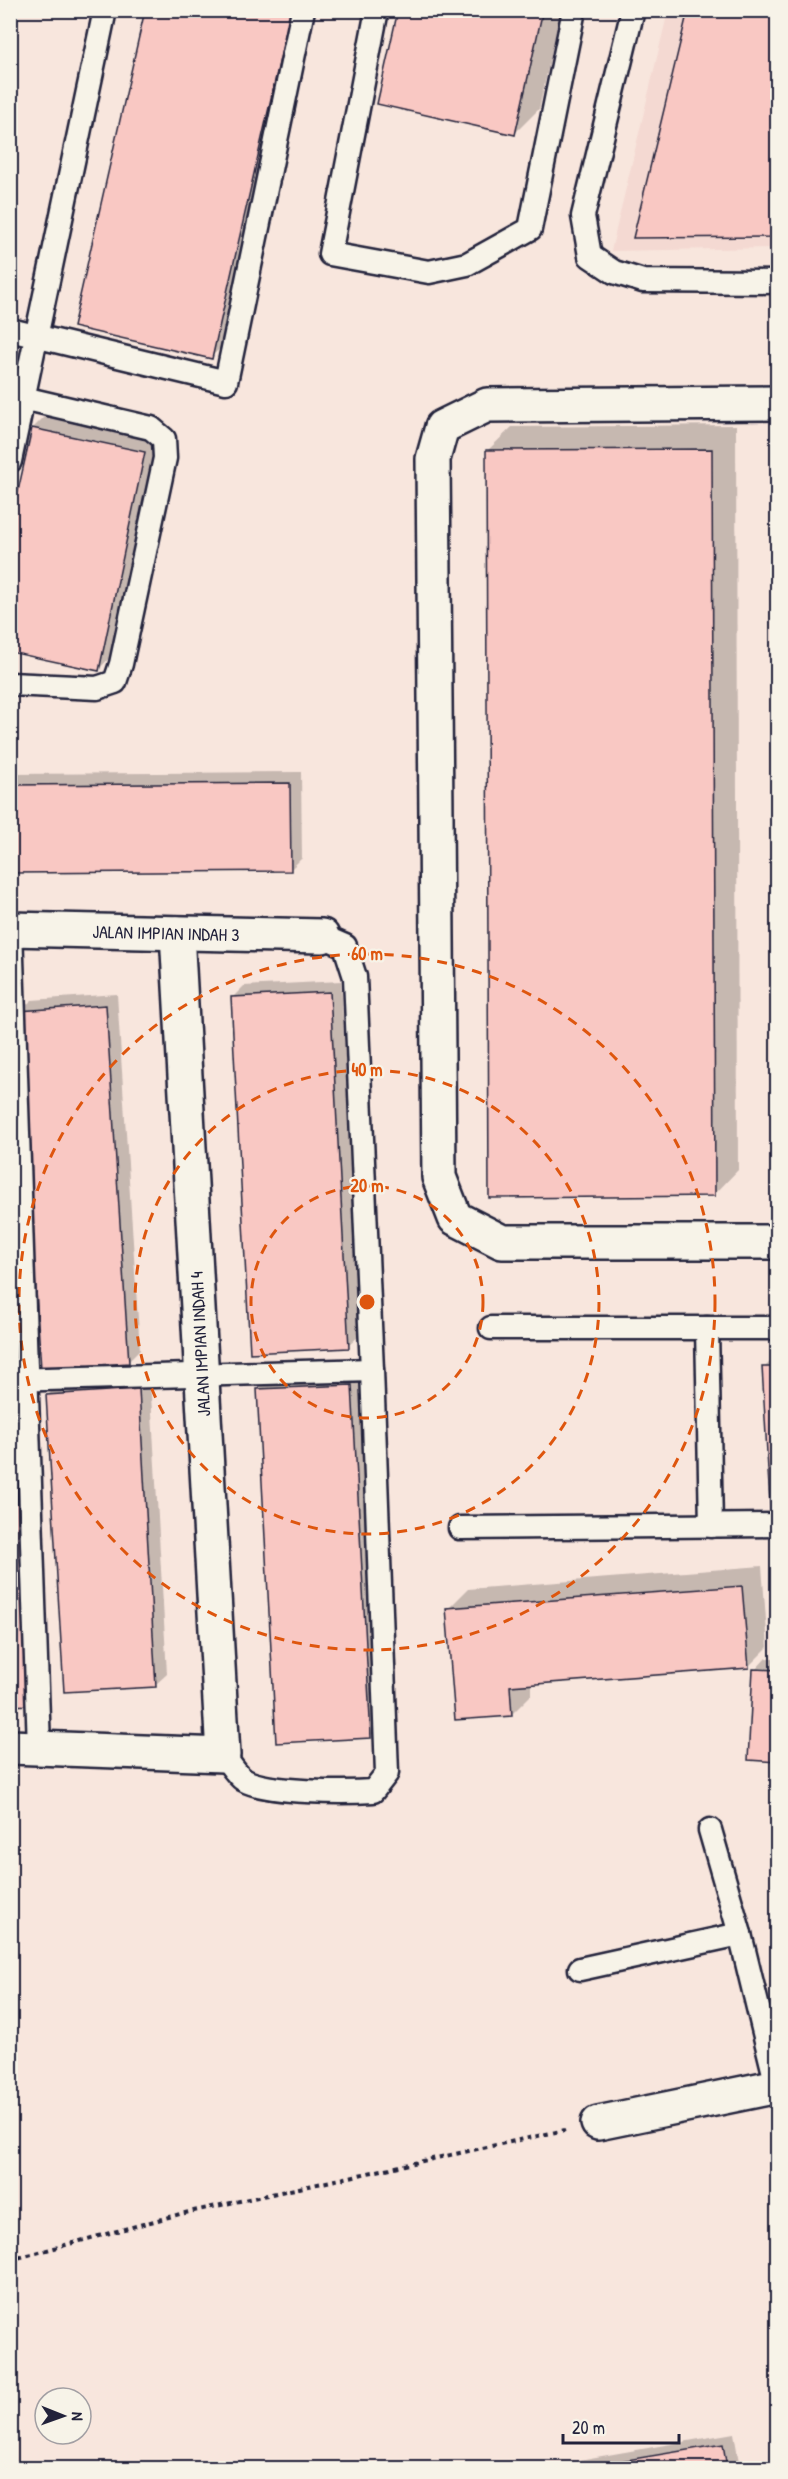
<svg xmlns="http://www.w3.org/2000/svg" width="788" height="2479" font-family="'Patrick Hand',sans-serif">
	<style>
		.built { fill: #f4d9d2 }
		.shadow { fill: #0003 }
		.building { fill: #f9c8c3; stroke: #22223b; stroke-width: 1.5 }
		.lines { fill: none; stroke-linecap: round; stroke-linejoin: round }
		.service-casing { stroke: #22223b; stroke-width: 27 }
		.minor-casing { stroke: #22223b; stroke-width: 38 }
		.path { stroke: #22223b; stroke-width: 4; stroke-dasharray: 4.5 4.5; stroke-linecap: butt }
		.service { stroke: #f7f3e8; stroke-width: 22 }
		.minor { stroke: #f7f3e8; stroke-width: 33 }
		.ring { fill: none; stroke: #de560e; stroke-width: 3; stroke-dasharray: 10 8 }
		.labels { text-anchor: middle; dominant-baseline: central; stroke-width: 4.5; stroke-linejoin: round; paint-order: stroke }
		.street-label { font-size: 18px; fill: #22223b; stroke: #f7f3e8 }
		.centre { fill: #de560e; stroke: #f7f3e8; stroke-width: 3 }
		.ring-label { font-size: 18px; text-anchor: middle; font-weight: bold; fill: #de560e; stroke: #f7f3e8; stroke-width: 4.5; stroke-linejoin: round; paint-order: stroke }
	</style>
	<rect width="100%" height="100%" fill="#f8e6dd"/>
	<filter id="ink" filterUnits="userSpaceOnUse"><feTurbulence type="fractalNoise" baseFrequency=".0167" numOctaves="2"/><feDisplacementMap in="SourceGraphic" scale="12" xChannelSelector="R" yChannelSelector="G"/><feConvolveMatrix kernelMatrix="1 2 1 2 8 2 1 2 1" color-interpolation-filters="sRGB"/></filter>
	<g filter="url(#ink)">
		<polygon class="built" points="668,11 777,11 777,248 611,251"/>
		<g class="shadow">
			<polygon points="146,10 309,10 236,333 211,357"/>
			<polygon points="400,10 561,10 539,109 515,133"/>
			<polygon points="53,408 165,432 118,649 98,670 33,428"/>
			<polygon points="736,425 738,1170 714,1195 487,451 512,427"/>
			<polygon points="301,772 302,858 290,870 10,872 10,774"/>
			<polygon points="341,981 360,1335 348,1346 232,998 244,986"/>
			<polygon points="117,994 140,1350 128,1362 20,1011 32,1000"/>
			<polygon points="10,1042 26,1359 10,1370"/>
			<polygon points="778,1354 778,1519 764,1368"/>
			<polygon points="363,1374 382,1724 370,1736 258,1390 270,1378"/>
			<polygon points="150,1378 167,1674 155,1685 48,1395 59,1384"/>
			<polygon points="10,1389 30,1389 10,1705"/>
			<polygon points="762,1566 768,1647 748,1667 531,1683 531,1695 511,1715 448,1609 468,1589"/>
			<polygon points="766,1658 778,1658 778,1760 755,1670"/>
			<polygon points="734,2433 740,2468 570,2468 579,2460"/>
		</g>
		<g class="building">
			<polygon points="145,10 291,10 212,359 73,327"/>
			<polygon points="398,10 543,10 515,135 377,104"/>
			<polygon points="688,10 778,10 778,237 633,238"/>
			<polygon points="32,428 145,452 99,671 10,652 10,527"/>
			<polygon points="712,449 715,1196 489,1198 486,450"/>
			<polygon points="290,783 291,871 10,873 10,785"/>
			<polygon points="330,992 349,1348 250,1353 231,997"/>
			<polygon points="106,1005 129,1363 41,1369 18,1011"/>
			<polygon points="10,1256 15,1372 10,1372"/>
			<polygon points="762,1367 778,1367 778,1521 771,1521"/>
			<polygon points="352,1385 371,1738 276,1743 257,1389"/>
			<polygon points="139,1389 156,1687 64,1692 46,1395"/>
			<polygon points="19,1399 32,1705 10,1706 10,1400"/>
			<polygon points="742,1586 749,1668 510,1686 512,1716 455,1720 446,1608"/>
			<polygon points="753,1669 778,1670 778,1762 748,1760"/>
			<polygon points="723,2444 727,2468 579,2468"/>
		</g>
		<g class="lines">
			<g class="service-casing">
				<g id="service">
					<polyline points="377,10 330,254 429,272 467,264 530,229 574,10"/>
					<polyline points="633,10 583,216 590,256 614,272 643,281 778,282"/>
					<polyline points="10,330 226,382 303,10"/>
					<polyline points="10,461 105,10"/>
					<polyline points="10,684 97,688 115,682 121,664 165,458 164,439 151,428 23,398"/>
					<polyline points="11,929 39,1747"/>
					<polyline points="491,1328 778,1328"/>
					<polyline points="707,1328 711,1526"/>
					<polyline points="10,1380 372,1370"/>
					<polyline points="460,1528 778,1525"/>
					<path d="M223,1755c6,7 13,20 21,25 22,13 102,13 129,11l14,-18 -15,-403 -17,-393 -10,-31 -23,-10"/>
					<polyline points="710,1830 740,1934 777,2086"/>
					<polyline points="580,1969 740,1934"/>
				</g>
			</g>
			<g class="minor-casing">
				<g id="minor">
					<polyline points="778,403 487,405 442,427 433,459 439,1177 455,1218 502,1242 778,1242"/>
					<path id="s1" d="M10,929l312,7"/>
					<polyline points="10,1747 223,1755 177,933"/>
					<polyline points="598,2123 778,2086"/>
				</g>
			</g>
			<polyline class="path" points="10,2260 180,2214 565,2130"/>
			<use href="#service" class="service"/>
			<use href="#minor" class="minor"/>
		</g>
	</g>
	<g class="ring">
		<circle cx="367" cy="1302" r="116"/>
		<circle cx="367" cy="1302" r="232"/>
		<circle cx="367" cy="1302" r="348"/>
	</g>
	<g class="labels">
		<g class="street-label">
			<text stroke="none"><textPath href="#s1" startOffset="156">JALAN IMPIAN INDAH 3</textPath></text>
			<text transform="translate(200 1344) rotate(-93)">JALAN IMPIAN INDAH 4</text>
		</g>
	</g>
	<circle cx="367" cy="1302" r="9" class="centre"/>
	<g class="ring-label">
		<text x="367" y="960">60 m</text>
		<text x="367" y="1076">40 m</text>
		<text x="367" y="1192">20 m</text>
	</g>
	<rect width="788" height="2479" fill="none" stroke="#f7f3e8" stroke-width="36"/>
	<rect x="18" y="18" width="752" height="2443" fill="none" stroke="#22223b" stroke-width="2" filter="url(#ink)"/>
	<g transform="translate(63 2416) rotate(91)"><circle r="28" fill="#f7f3e8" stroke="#a29fa3" stroke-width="1.5"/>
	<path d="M0-4.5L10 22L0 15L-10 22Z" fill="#22223b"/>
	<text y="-9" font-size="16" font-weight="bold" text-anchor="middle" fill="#22223b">N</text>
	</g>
	<path d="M563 2434v9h116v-9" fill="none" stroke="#22223b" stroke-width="3"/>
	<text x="572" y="2434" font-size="18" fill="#22223b" stroke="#f7f3e8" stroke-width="4.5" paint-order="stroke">20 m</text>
</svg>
